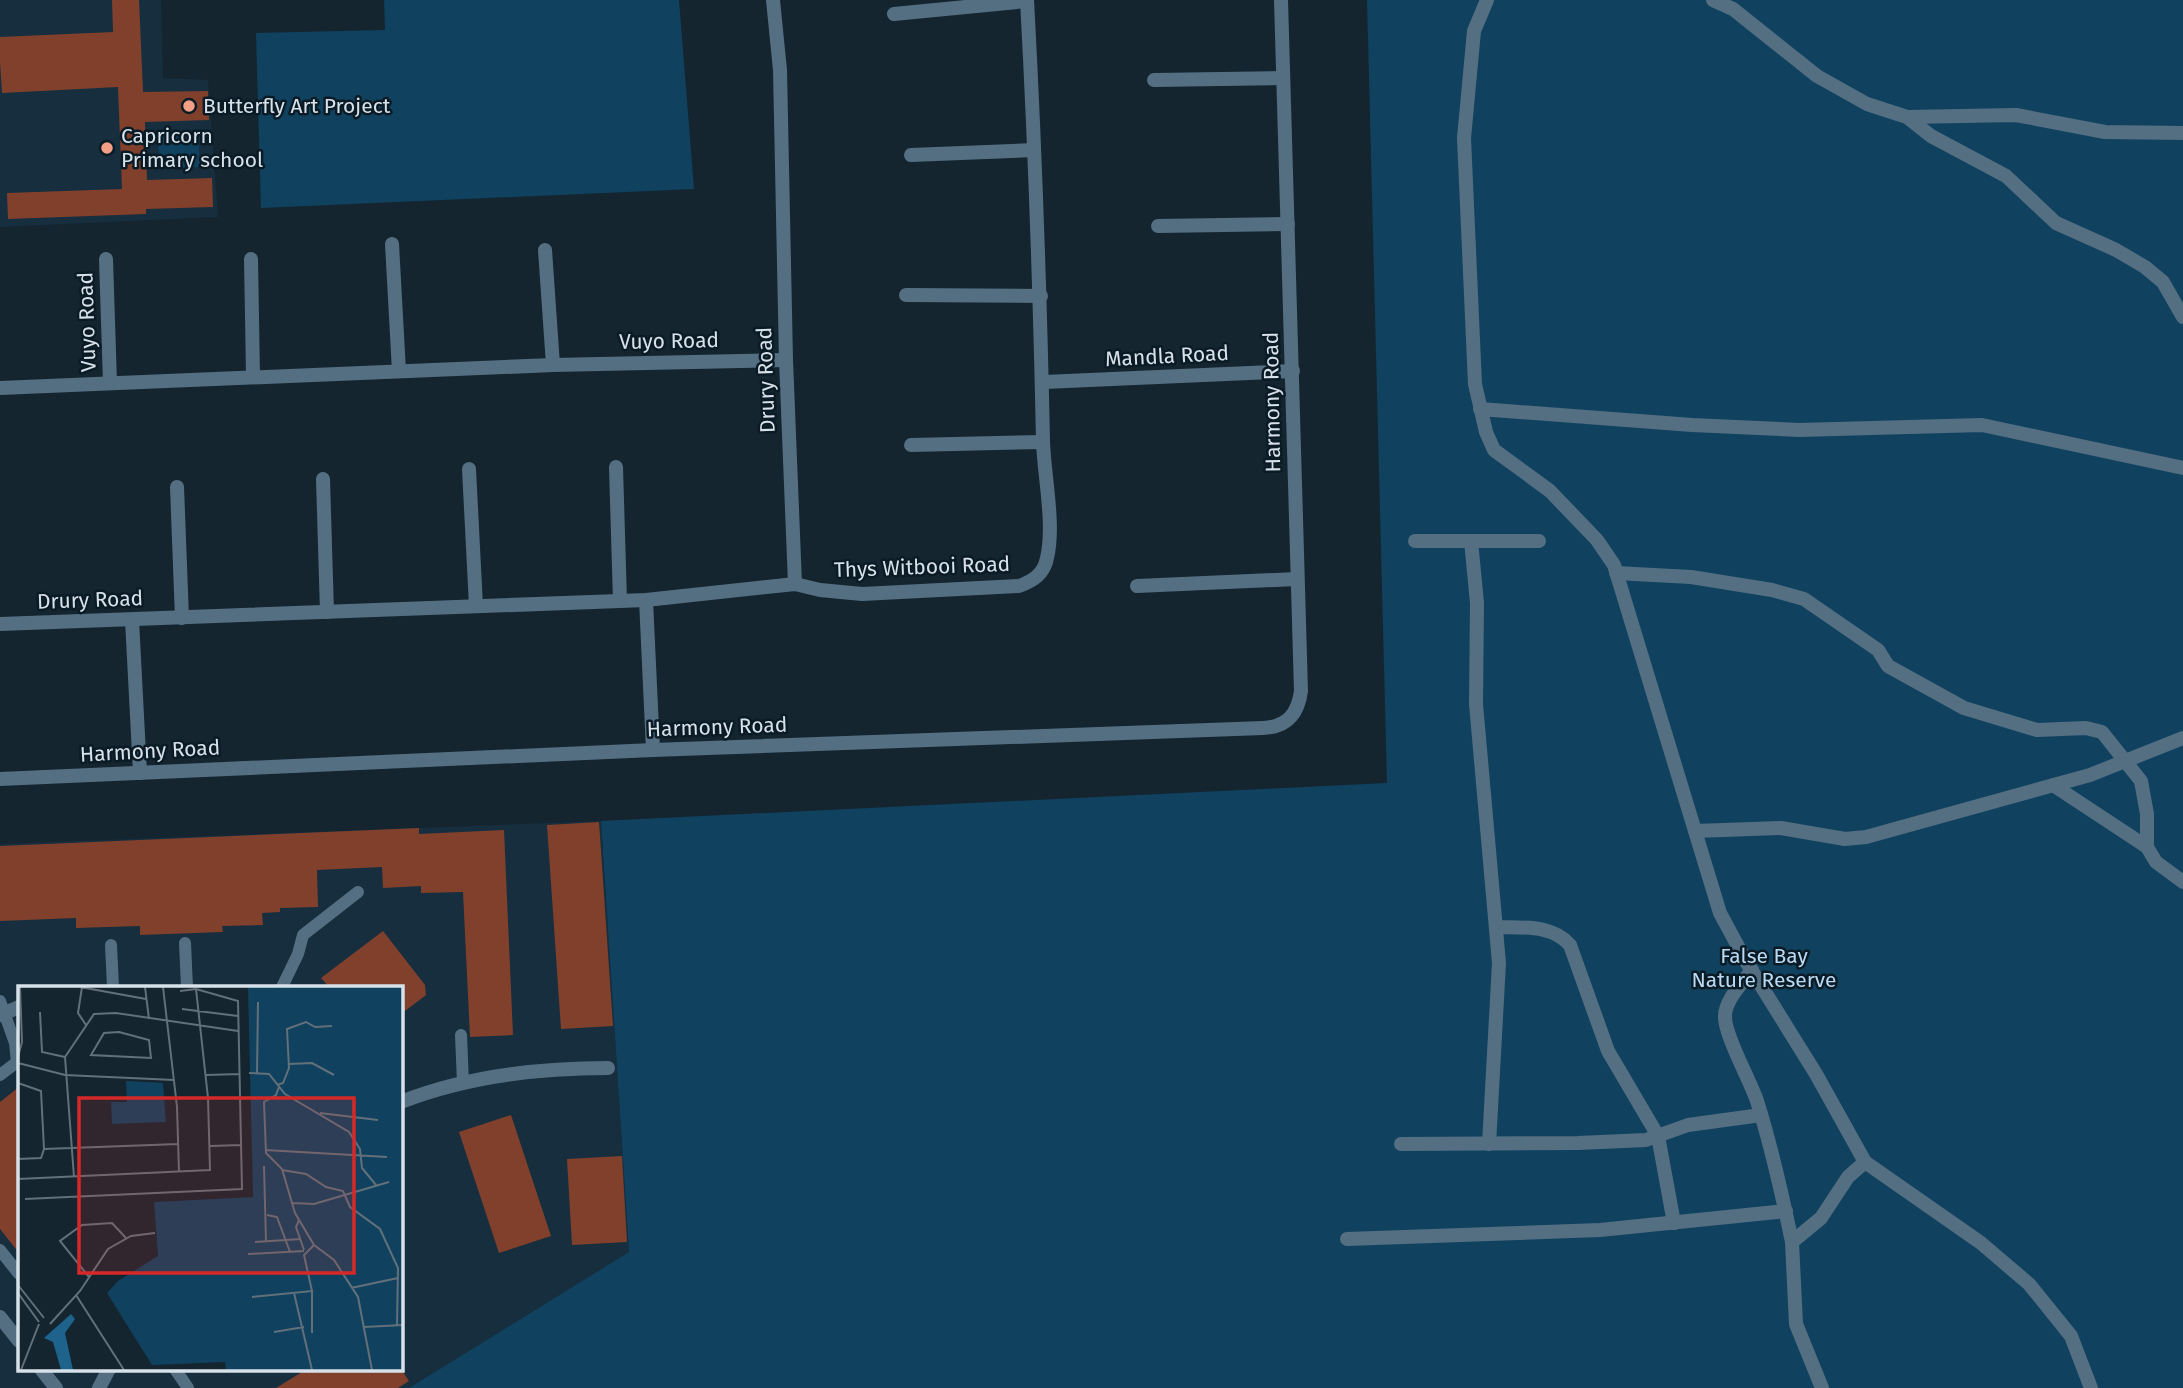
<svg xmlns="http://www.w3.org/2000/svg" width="2183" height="1388" font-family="'Fira Sans',sans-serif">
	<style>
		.built { fill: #162e3e; fill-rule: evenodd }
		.green { fill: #10425f }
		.building { fill: #81402c }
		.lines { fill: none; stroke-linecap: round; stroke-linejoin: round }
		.service { stroke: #556f82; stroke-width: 12 }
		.minor { stroke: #556f82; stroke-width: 14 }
		.poi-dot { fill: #f39f85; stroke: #0a1b26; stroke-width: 2.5 }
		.labels { text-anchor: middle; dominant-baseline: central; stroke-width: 5; stroke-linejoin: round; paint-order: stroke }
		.poi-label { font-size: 21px; fill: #d7e1e9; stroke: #0a1b26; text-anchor: start }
		.street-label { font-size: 21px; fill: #d7e1e9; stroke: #0a1b26 }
		.park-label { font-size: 21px; fill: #b9daf3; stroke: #0a1b26 }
		.inset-road { fill: none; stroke: #62707a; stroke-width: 2 }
		.view { fill: #d62828; fill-opacity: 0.15; stroke: #d62828; stroke-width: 3.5 }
		.inset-edge { fill: none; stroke: #d7e1e9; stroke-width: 3.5 }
	</style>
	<rect width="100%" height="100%" fill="#142530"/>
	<g class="built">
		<polygon points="0,0 161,0 163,78 208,80 218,217 0,227"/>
		<path d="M601,821l28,431 -220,136h-409v-544zM19,987h382v382h-382z"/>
	</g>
	<g class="green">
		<polygon points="384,0 679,0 694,189 261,208 256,33 385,30"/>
		<polygon points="1367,0 2183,0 2183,1388 409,1388 629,1252 601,821 1387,783"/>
		<polygon points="198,132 200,167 159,168 158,133"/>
	</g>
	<g class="building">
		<polygon points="112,0 139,0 143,92 208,91 209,120 145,122 147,180 212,178 213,207 146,209 146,214 8,219 7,193 122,189 118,87 2,93 0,62 0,37 113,32"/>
		<polygon points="599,822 613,1026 561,1029 547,825"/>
		<polygon points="419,828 419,834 504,830 513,1035 470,1037 463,892 421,893 421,886 383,888 382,867 317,870 318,907 280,908 280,912 262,913 263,925 222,926 223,932 140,935 140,926 76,928 76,918 0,921 0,846"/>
		<polygon points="383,931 425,985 426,995 401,1014 401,987 329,987 321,978"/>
		<polygon points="19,1087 19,1253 0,1229 0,1102"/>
		<polygon points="511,1115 551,1236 499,1253 459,1132"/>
		<polygon points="622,1156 627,1242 572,1245 567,1159"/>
		<polygon points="307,1369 401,1369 409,1381 398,1388 276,1388"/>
	</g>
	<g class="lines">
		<g class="service">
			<polyline points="185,943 187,987"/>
			<polyline points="111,945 113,987"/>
			<polyline points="282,987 298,954 303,935 358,892"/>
			<polyline points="0,1001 15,1043 17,1062 0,1075"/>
			<polyline points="461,1035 463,1083"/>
			<polyline points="0,1250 19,1274"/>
			<polyline points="175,1369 188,1388"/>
		</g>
		<g class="minor">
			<polyline points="773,0 780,70 786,360 795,584"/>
			<polyline points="1487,0 1474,31 1464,138 1475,384 1486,432 1494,450 1550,491 1597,540 1614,565 1720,913 1747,963 1816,1074 1865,1162 1981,1243 2029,1284 2071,1336 2091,1388"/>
			<polyline points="1713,0 1733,9 1817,76 1867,104 1907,117 1931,136 2006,176 2056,223 2116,250 2145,267 2163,282 2183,317"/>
			<polyline points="894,14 1027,1"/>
			<polyline points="1154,80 1283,78"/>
			<polyline points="1907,117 2016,115 2105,132 2183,133"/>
			<polyline points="911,155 1034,150"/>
			<polyline points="1158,226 1288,224"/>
			<polyline points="392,244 399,371"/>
			<polyline points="545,250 553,365"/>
			<polyline points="106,259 110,383"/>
			<polyline points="251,259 253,376"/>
			<polyline points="906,295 1041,296"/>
			<polyline points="1044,382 1293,371"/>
			<polyline points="0,388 553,365 786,360"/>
			<polyline points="1480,409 1692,425 1799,430 1982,425 2183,468"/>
			<polyline points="911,445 1043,442"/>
			<polyline points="616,467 620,601"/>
			<polyline points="469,469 476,606"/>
			<polyline points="323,479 327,612"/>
			<polyline points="177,487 182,618"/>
			<polyline points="1415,541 1539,541"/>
			<polyline points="1471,541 1477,603 1476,704 1499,963 1489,1144"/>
			<polyline points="1616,573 1691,577 1772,590 1804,599 1878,650 1888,666 1964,708 2037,730 2086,728 2102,732 2141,781 2147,814 2147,847 2156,862 2183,882"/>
			<polyline points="1137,586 1297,579"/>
			<polyline points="646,600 653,750"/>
			<polyline points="132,620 140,773"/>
			<path d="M0,624l646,-24 149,-16 25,6 42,4 157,-8c14,-5 25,-12 28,-28 8,-34 -3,-82 -4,-117 -3,-147 -8,-294 -16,-441"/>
			<path d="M0,779l653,-29 610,-22c24,-1 35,-14 38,-37l-20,-691"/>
			<polyline points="2053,785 2147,847"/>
			<polyline points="1695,831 1781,828 1845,839 1866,837 2090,775 2183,738"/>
			<path d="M1497,927c25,1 55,-3 73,18l38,106 50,85 16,87"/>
			<path d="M1752,970c-9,12 -27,30 -27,46 -1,18 25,64 32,85 15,47 25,93 35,141"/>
			<polyline points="0,1015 19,1007"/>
			<path d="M401,1102c66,-26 136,-34 207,-34"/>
			<polyline points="1401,1144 1578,1143 1646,1140 1688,1125 1761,1115"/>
			<polyline points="1347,1239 1600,1230 1786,1211"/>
			<polyline points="0,1317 19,1341"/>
			<polyline points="41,1369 56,1388"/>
			<polyline points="99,1388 109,1369"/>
			<polyline points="1822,1388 1796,1324 1792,1242 1821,1218 1848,1177 1865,1162"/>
		</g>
	</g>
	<g class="poi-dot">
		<circle cx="189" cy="106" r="7"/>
		<circle cx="107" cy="148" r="7"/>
	</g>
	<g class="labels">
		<g class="poi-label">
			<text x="203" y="106">Butterfly Art Project</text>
			<text x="121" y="136">Capricorn<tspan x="121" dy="24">Primary school</tspan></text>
		</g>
		<g class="street-label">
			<text transform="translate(87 322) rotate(-92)">Vuyo Road</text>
			<text transform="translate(669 341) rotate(-1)">Vuyo Road</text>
			<text transform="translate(1167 356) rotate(-3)">Mandla Road</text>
			<text transform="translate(766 380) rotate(-92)">Drury Road</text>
			<text transform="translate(1272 402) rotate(-91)">Harmony Road</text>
			<text transform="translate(922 567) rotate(-2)">Thys Witbooi Road</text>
			<text transform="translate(90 600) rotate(-2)">Drury Road</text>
			<text transform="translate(717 727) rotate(-2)">Harmony Road</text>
			<text transform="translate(150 751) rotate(-3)">Harmony Road</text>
		</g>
		<g class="park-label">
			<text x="1764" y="956">False Bay<tspan x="1764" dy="24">Nature Reserve</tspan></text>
		</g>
	</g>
	<g transform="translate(18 986)">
		<rect width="385" height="385" fill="#142530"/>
		<path d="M230,1h155v383h-177l-1,-8 -73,3 -45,-72 11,-12 40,-25 -4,-54 99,-5zM108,95l37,2 3,39 -54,2 -1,-22h16z" fill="#10425f"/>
		<path d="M53,328l4,5 -10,14 8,37h-12l-8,-28 -9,-4z" fill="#1d638c"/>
		<path class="inset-road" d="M62,1l66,12M64,1l-4,26 8,12M127,1l4,32M145,1l14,120 2,65M164,23l56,7M22,26l2,40 23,5M101,46l30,8 2,18 -60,-3 13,-22zM0,71l4,-15 -2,-55M0,77l47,12 109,5M271,78l23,-1 22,12M231,87l20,1 16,20 64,38 11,17 2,19 14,17M239,87l1,-71M188,89l34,-1M0,97l23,8 3,58 -3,9 -23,1M259,99l6,-2 6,-15 -2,-39 19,-7 9,5 17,-1M261,101l-3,8 -12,7 2,51 16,16 13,44 19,32 20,15 24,37 14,73M302,127l58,7M192,160l32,-1M26,163l134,-5M247,164l122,7M246,180l2,76M264,184l24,4 20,13 17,4 7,16 30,22 18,39 -1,57M56,191l-9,-120 29,-43 22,-1 122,18M0,193l192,-9 -2,-72 -12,-109M7,213l217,-10 -4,-188 -42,-12 -16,2M274,217l22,1 75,-22M249,229l10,2 13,35M281,234l-3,7 8,23M237,256l46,-3M230,268l56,-3M71,291l-29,-36 22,-16 30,-2 14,15M0,299l26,33M333,302l47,-10M294,305l-8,-36 10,-10M0,307l21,29M276,307l18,77M58,309l48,75M234,311l60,-6v42M32,338l30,-33 28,-42 23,-13 24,-3M346,341l39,-2M256,346l30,-5M3,384l18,-46"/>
		<path class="view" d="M61,112h275v175h-275z"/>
		<rect width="385" height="385" class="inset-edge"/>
	</g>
</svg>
